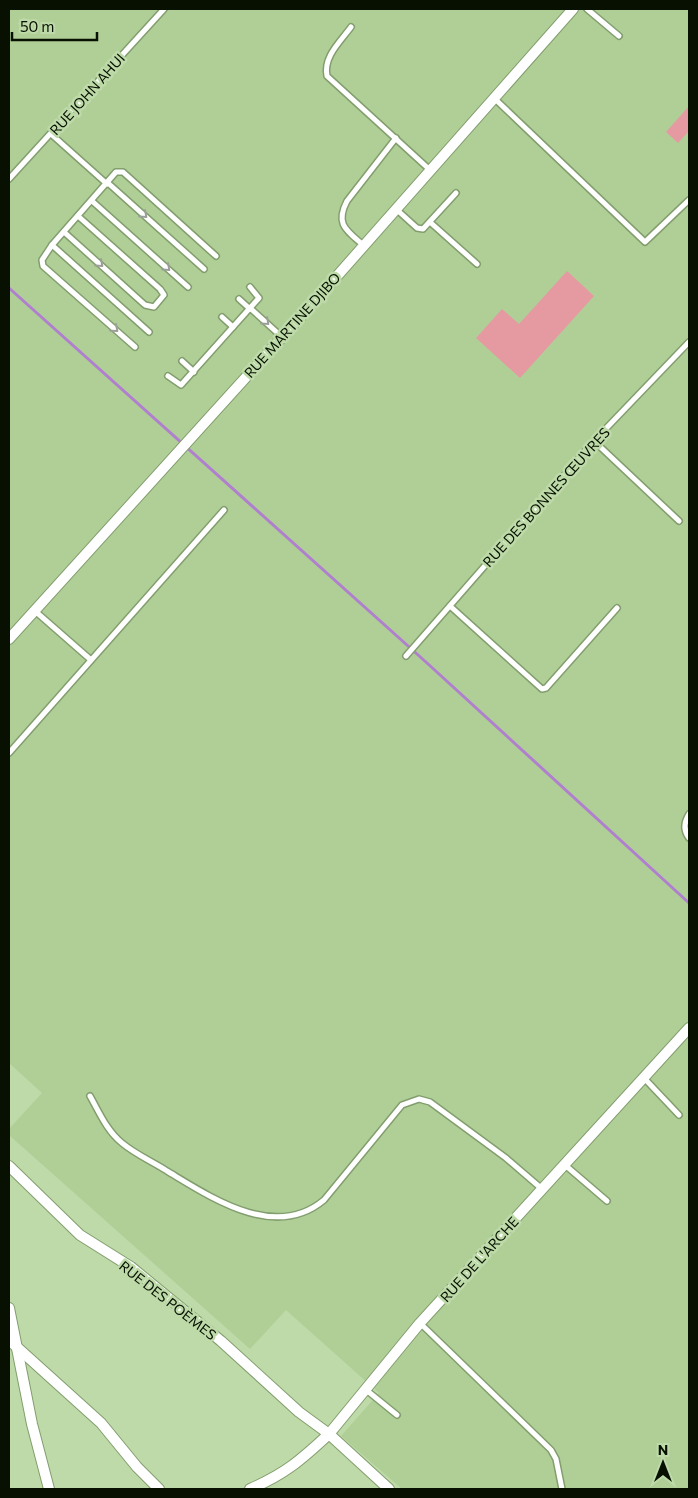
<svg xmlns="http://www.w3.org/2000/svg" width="698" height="1498" font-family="Commissioner,sans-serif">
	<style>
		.built { fill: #b0cf97 }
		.green { fill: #e59aa2 }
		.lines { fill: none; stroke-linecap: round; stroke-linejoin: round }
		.stream { stroke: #b080ce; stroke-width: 3 }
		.service-casing { stroke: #839e6e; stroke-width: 8 }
		.minor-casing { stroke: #839e6e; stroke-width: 12 }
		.service { stroke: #fff; stroke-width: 5 }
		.minor { stroke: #fff; stroke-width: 10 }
		.oneway { stroke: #9c9f99 }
		.labels { text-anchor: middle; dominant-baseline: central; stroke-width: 5; stroke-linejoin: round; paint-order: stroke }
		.street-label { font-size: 14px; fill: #071001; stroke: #bddaa8 }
	</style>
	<rect width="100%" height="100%" fill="#bddaa8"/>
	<polygon class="built" points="9,9 689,9 689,1489 402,1489 341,1436 379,1393 286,1310 250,1349 9,1135 9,1129 42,1093 9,1063"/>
	<g class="green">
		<polygon points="689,106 689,131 678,143 666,132"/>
		<polygon points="567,271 594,296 520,378 476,338 502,309 519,324"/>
	</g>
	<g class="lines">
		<polyline class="stream" points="9,288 427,663 689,903"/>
		<g class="service-casing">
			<g id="service">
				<polyline points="587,9 619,36"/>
				<path d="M351,27c-11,15 -28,30 -24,49l103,94"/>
				<polyline points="494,98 645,242 689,200"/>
				<polyline points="51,134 107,184"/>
				<polyline points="9,179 164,9"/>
				<polyline points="108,183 204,269"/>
				<polyline points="92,201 188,287"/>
				<polyline points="396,209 417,228 423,229 456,193"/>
				<polyline points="431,223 477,264"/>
				<polyline points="64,232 145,305 154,307 164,295 160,289 78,216"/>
				<polyline points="52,245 149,332"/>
				<path d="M363,245c-17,-15 -28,-21 -16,-44l49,-63"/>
				<polyline points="239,299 250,309"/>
				<polyline points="250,308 282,337"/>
				<polyline points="222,317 233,327"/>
				<polyline points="135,347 43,266 42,260 52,245 116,172 123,172 216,256"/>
				<polyline points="182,361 194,372"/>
				<polyline points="168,376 181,385 259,298 250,287"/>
				<polyline points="594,441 679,521"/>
				<polyline points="450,606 542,689 546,688 617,608"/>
				<polyline points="35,611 91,660"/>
				<polyline points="406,656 594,441 689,342"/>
				<polyline points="9,753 224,510"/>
				<path d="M689,814c-5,8 -6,16 0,24"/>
				<polyline points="644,1078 679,1115"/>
				<path d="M90,1096c9,16 17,35 32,47 13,11 31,19 45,28 45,27 108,70 157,29l78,-95 17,-6 11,3 76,56 36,31"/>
				<polyline points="565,1165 607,1201"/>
				<polyline points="420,1323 551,1450 556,1459 562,1489"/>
				<polyline points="365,1389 397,1415"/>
			</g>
		</g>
		<g class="minor-casing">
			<g id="minor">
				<polyline points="9,639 315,301 573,9"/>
				<path d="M9,1166l71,69 51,32 90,74 78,71 30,22c-28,26 -44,40 -79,55"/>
				<polyline points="9,1308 32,1424 49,1489"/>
				<polyline points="9,1340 101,1423 137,1467 159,1489"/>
				<polyline points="389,1489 329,1434 420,1323 689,1028"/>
			</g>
		</g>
		<use href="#service" class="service"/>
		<use href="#minor" class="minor"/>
	</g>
	<defs><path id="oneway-chevron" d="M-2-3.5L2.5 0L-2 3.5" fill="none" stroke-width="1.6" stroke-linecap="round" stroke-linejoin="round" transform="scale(1.25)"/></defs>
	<g class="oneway">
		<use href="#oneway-chevron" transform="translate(144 215) rotate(42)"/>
		<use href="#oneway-chevron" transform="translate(100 264) rotate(42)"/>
		<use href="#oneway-chevron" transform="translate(167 268) rotate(42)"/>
		<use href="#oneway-chevron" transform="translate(266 322) rotate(42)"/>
		<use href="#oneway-chevron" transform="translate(115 329) rotate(41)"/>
	</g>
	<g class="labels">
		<g class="street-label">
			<text transform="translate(87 94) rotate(-48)">RUE JOHN AHUI</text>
			<text transform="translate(292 325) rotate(-48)">RUE MARTINE DJIBO</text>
			<text transform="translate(546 497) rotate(-48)">RUE DES BONNES ŒUVRES</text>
			<text transform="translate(479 1259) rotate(-48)">RUE DE L'ARCHE</text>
			<text transform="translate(168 1300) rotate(38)">RUE DES POÈMES</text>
		</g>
	</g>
	<rect width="698" height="1498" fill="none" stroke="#071001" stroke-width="20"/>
	<g transform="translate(663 1463)" stroke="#bddaa8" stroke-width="4" paint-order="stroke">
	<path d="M0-4L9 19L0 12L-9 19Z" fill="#071001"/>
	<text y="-8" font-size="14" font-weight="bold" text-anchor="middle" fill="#071001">N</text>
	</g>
	<path d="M12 32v8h85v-8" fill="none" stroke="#071001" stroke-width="2.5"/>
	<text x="20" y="32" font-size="15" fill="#071001" stroke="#bddaa8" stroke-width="4" paint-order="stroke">50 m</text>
</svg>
